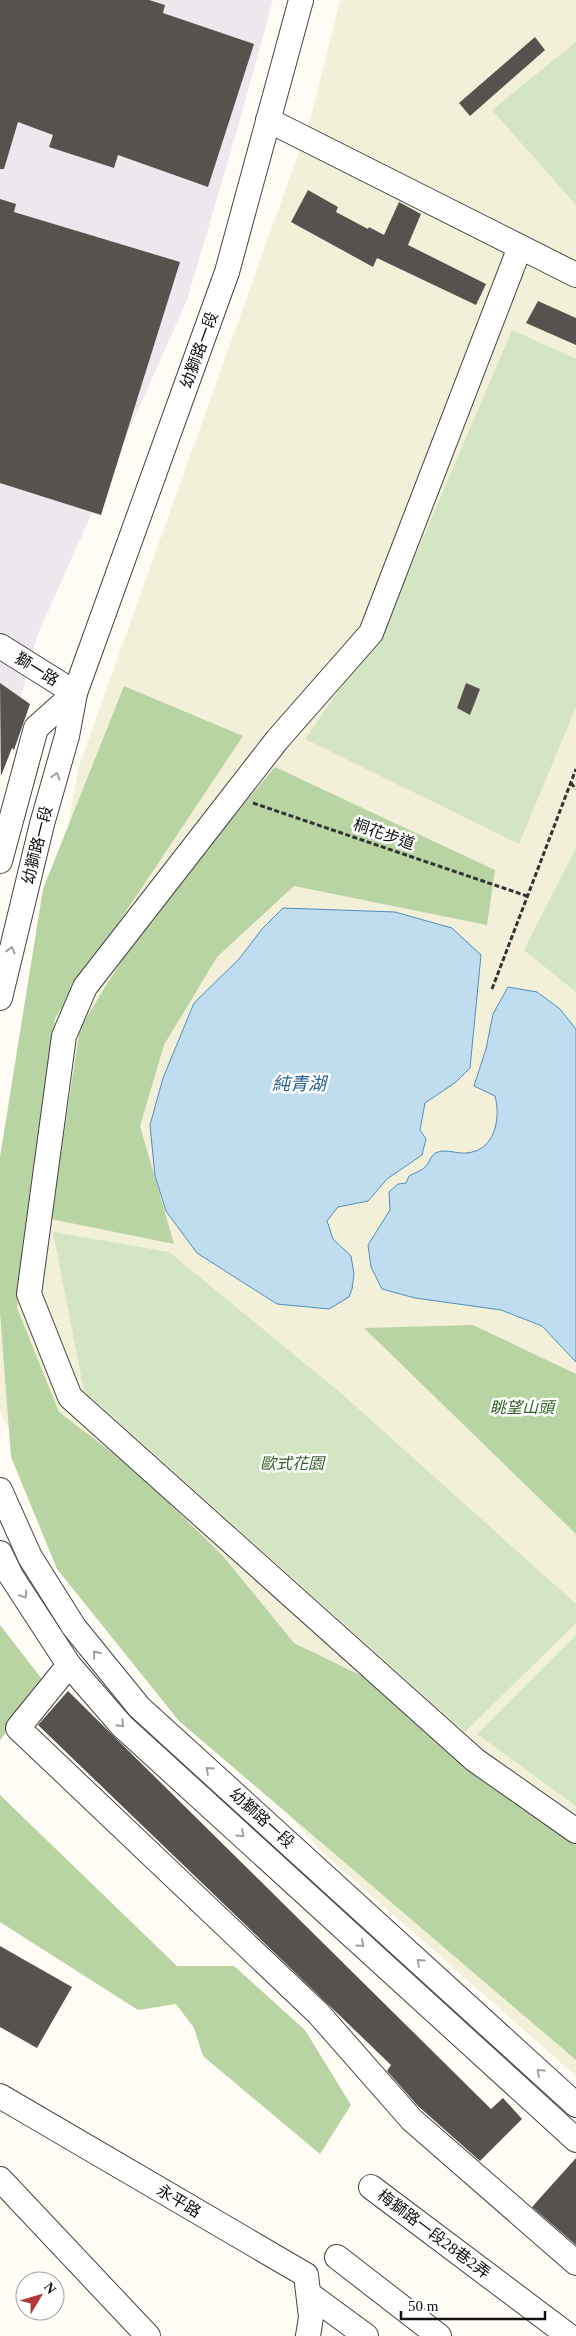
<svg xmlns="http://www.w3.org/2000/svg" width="576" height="2336" font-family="'Times New Roman','Noto Sans TC',serif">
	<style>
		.industrial { fill: #ede7ee }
		.farmland { fill: #f2f0d8 }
		.green { fill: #d3e5c2 }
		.forest { fill: #b8d4a3 }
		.water { fill: #c0dcef; stroke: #508ebd }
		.building { fill: #58524e }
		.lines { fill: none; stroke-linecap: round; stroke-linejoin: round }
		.minor-casing { stroke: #444; stroke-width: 26 }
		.path { stroke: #333; stroke-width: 3; stroke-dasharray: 5 2.5; stroke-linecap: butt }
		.minor { stroke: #fff; stroke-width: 24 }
		.oneway { stroke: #a0a0a0 }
		.labels { text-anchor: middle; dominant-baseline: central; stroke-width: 5; stroke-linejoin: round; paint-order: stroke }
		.street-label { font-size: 16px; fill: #111; stroke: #fff }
		.park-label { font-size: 16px; font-style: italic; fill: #326128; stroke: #fff }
		.water-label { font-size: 18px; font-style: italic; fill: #286194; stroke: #fff }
	</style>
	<rect width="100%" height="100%" fill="#fefcf5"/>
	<polygon class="industrial" points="0,0 273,0 236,134 187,300 37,636 0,775"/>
	<polygon class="farmland" points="340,0 576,0 576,2076 322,1852 92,1597 0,1411 0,1260 10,1137 79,766 309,124"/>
	<g class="green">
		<polygon points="576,42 576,205 492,110"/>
		<polygon points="512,330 576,359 576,707 519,844 305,739 388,620"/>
		<polygon points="576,848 576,992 524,950"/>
		<polygon points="53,1232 169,1252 342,1394 576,1604 576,1623 465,1732 84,1391"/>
		<polygon points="576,1635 576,1806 477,1734"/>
	</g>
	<g class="forest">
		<polygon points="124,686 243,736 55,1018 17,1308 59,1412 136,1471 222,1555 294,1643 366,1678 576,1836 576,2060 179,1721 57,1569 11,1457 0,1312 0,1157 43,889"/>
		<polygon points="275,767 495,870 487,925 294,886 217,957 164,1045 140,1126 174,1244 51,1219 80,1028 142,927"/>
		<polygon points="473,1325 576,1374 576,1534 364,1328"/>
		<polygon points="0,1625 45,1683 0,1740"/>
		<polygon points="0,1795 177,1966 234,1966 305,2030 351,2105 320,2154 203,2056 194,2028 176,2004 138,2010 0,1922"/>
	</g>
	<g class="water">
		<polygon points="283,908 395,912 452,928 481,955 470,1068 456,1082 425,1103 420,1130 426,1139 422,1155 387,1179 368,1201 338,1207 327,1221 333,1239 351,1256 354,1274 352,1289 349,1297 329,1309 277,1304 197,1253 166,1211 155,1176 150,1125 163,1078 194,1003 239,959 262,929"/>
		<path d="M508,987l29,5 23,17 16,20v333l-34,-36 -41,-16 -86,-12 -33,-9 -11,-22 -3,-22 22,-35 -1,-18 9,-8 8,-1 3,-7c5,-3 13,-5 17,-10 4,-5 5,-12 12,-14 9,-3 19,2 28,1 29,-2 35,-34 29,-57l-21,-10 12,-37 7,-35z"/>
	</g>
	<g class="building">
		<polygon points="0,0 149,0 165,5 163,13 254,44 208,187 118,155 114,168 49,147 53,135 18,122 4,169 0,169"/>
		<polygon points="535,37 545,50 470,116 459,103"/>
		<polygon points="308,190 338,207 336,212 368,229 369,227 384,235 399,202 421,214 408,245 486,284 476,305 377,258 373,267 291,222"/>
		<polygon points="0,199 16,204 14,212 180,262 101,515 0,483"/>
		<polygon points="538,301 576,318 576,345 526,323"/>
		<polygon points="0,683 30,704 14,750 12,748 1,776"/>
		<polygon points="466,683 480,689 470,715 457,708"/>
		<polygon points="68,1691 491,2109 503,2098 522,2119 480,2161 418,2106 387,2071 391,2065 38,1725"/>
		<polygon points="0,1946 72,1987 37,2048 0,2027"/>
		<polygon points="576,2158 576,2245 532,2207"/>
	</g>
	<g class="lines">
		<g class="minor-casing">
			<g id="minor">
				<polyline points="268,120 576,275"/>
				<polyline points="520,247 371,633 277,740 85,987 64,1036 29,1294 70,1397 475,1760 576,1831"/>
				<polyline points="0,646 75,693"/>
				<polyline points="0,861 36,728 75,693"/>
				<polyline points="0,998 42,824 67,736 75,693 227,272 301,0"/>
				<polyline points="0,1490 30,1557 74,1627 139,1707 576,2105"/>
				<polyline points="0,1553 11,1576 69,1665 122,1726 576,2140"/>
				<polyline points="69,1665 18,1728 318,2013 412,2120 576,2263"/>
				<polyline points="0,2096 306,2275 311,2317 308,2336"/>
				<polyline points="0,2179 148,2336"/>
				<polyline points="371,2187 569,2336"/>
				<polyline points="337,2257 439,2336"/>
				<polyline points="309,2294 366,2336"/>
			</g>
		</g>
		<g class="path">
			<polyline points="571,783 576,789"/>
			<polyline points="253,803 527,896"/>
			<polyline points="492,989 576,769"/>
		</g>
		<use href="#minor" class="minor"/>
	</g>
	<defs><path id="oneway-chevron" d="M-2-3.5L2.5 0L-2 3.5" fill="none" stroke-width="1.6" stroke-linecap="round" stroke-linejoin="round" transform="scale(1.25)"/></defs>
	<g class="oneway">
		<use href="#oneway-chevron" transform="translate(56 776) rotate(-74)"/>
		<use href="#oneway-chevron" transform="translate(11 950) rotate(-76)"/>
		<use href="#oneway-chevron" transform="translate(24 1595) rotate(57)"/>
		<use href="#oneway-chevron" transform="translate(96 1654) rotate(-129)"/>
		<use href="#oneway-chevron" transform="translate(121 1724) rotate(46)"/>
		<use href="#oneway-chevron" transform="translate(209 1770) rotate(-138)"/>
		<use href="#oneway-chevron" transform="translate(241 1834) rotate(43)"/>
		<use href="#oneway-chevron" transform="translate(361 1944) rotate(42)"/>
		<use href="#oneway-chevron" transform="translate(420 1962) rotate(-138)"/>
		<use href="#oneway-chevron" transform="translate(540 2072) rotate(-138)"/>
	</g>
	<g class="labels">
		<g class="street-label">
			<text transform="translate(199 350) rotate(-70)">幼獅路一段</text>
			<text transform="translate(37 669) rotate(32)">獅一路</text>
			<text transform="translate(384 834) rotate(19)">桐花步道</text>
			<text transform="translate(37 845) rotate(-76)">幼獅路一段</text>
			<text transform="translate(262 1818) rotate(42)">幼獅路一段</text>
			<text transform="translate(179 2201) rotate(31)">永平路</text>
			<text transform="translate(434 2234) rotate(37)">梅獅路一段28巷2弄</text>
		</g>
		<g class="park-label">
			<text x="522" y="1407">眺望山頭</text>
			<text x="292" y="1463">歐式花園</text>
		</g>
		<g class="water-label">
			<text x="299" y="1084">純青湖</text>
		</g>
	</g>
	<g transform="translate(40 2296) rotate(52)"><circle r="24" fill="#ffffff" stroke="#a0a0a0"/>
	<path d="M0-4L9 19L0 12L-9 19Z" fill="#b0393b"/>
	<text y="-8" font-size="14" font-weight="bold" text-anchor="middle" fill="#111111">N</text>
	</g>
	<path d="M401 2311v8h144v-8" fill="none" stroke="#111111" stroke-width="2.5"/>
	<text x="408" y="2311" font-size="15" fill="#111111" stroke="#ffffff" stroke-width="4" paint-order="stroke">50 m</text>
</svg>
